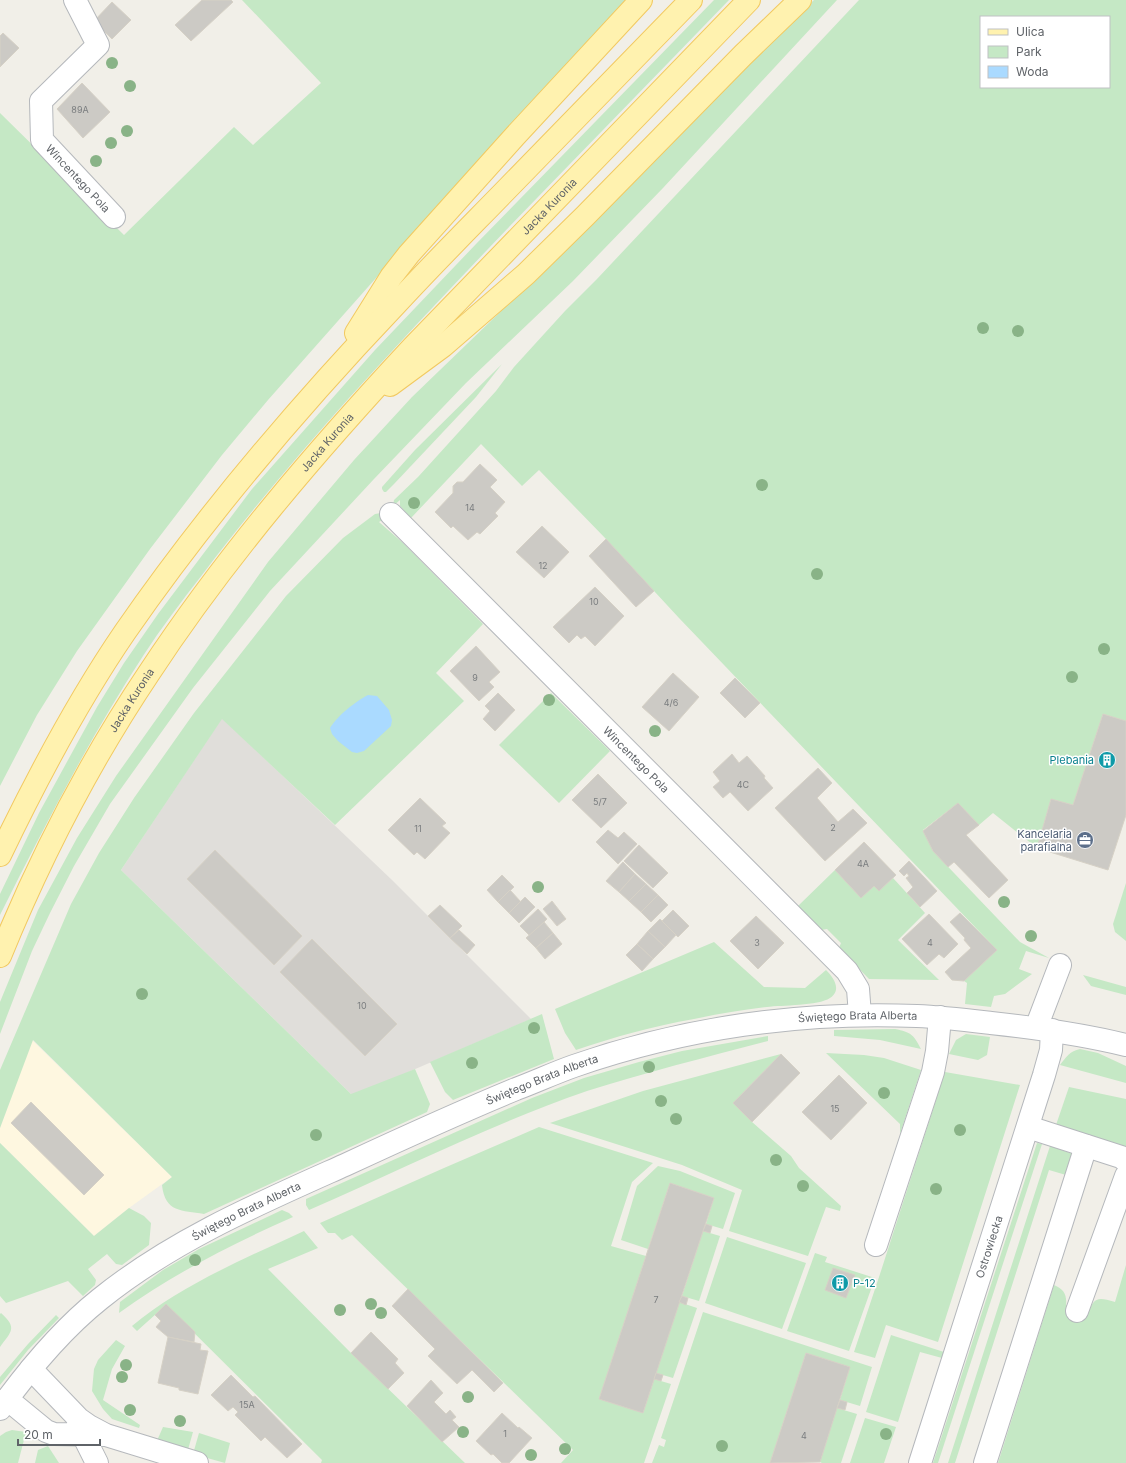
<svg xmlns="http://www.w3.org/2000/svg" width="1126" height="1463" font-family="Inter,sans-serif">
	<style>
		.commercial { fill: #fef7e0 }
		.industrial { fill: #e0deda }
		.green { fill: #c5e8c5; fill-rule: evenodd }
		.water { fill: #aadaff }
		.building { fill: #cccac5; stroke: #d6d1c6 }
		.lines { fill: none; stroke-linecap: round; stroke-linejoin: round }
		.minor-casing { stroke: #b5b8bc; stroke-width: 24 }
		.major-casing { stroke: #f2c960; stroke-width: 24 }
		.minor { stroke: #fff; stroke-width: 22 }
		.major { stroke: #fff2af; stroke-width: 22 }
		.tree { fill: #89b387 }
		.labels { text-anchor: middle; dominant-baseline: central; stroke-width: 3; stroke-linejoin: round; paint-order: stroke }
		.number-label { font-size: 9px; fill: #7a7d7f }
		.street-label { font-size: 11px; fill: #5f6368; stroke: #fff }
		.culture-label { font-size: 11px; fill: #0d838f; stroke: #fff; text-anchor: end }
		.service-label { font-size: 11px; fill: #4e5e75; stroke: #fff; text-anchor: end }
	</style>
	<rect width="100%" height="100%" fill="#f1efe8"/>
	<polygon class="commercial" points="32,1040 172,1177 129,1208 94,1236 0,1143 0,1128"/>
	<polygon class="industrial" points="222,718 392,880 531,1019 353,1096 121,870"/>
	<g class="green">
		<polygon points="242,0 626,0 422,226 268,400 222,455 150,549 77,651 37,715 0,786 0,113 124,235 234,127 253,145 321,83"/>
		<path d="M714,0h15c-127,132 -257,262 -380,398 -51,57 -101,116 -147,177 -21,27 -41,53 -59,81 -54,83 -99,171 -143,259v-21l39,-81 58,-106 27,-44 34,-49 94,-125 123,-139 101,-106z"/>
		<polygon points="814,0 837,0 663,188 573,281 466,383 374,479 270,591 193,688 110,804 74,866 50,913 32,951 0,1034 0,1002 38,910 77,838 116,776 268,562 354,460 412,397 526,287 726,85"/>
		<path d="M859,0h267v721l-23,-7 -30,91 -22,-6 -14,49 -44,-35 -14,12 -21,-22 -35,27 10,21 87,91 29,16 -23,-7 -7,18 13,5 -27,20 -11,2 -3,11 -26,-3 2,-21 -3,-2 33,-31 -318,-332 -73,-79 -67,-69 -17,16 -41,-42 -70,74 -11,-12v-6l-7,6 1,-6 24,-23 78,-86 18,-24 51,-56 32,-32zM981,17h128v70h-128z"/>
		<polygon points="502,364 476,397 394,484 386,492 384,492 382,489 382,487 415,450"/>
		<path d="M381,513l6,4 -8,5 24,21 80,81 -47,49 28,28 -129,124 -113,-106 -101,151 230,224 64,-25 15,35 -3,8 -223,102c-22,-4 -39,-1 -42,-29l10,-8 -139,-137 -33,88v-58l71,-166 28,-51 35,-55 60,-85 92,-117 57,-58 32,-24z"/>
		<polygon points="551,693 610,751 559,803 499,745"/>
		<polygon points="835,870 861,898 874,886 879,891 893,878 925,913 898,940 939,980 869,979 839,948 841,943 827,929 821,930 798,906"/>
		<polygon points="1126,883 1126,941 1115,932 1113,924"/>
		<path d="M714,942l50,45 41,1 21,-18c8,8 16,20 4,28 -12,8 -48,7 -63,9 -25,3 -49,7 -73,12 -40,7 -80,18 -118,31l-11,-17 -10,-24z"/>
		<polygon points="1083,975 1126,987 1126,995 1091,986"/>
		<polygon points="542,1014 554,1059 453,1100 445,1092 430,1062"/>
		<path d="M895,1029c16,3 19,6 26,20l-41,-9 -46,-4v-6z"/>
		<polygon points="966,1034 990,1037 987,1055 978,1060 949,1054 956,1040"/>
		<path d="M768,1036v5c-60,16 -121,31 -181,50 -95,33 -186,79 -278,119l-3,-5v-6l226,-101 52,-20 55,-16 43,-11z"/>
		<path d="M1080,1049l18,4 28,13v17l-66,-18c6,-8 10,-14 20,-16z"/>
		<polygon points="826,1053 864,1055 884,1058 921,1070 900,1134 900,1124"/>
		<polygon points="781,1054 733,1103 752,1122 791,1156 799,1168 841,1206 840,1211 826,1207 808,1256 729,1231 742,1190 682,1165 550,1123 643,1091"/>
		<polygon points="945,1072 1020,1085 938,1342 886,1325 875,1358 854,1352 880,1274"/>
		<polygon points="1069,1087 1126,1099 1126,1148 1056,1125"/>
		<polygon points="539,1127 653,1163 632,1182 611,1246 646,1256 599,1399 643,1413 654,1379 671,1384 644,1463 561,1463 573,1450 352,1235 342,1240 335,1233 328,1233 320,1223 444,1168"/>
		<polygon points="0,1143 94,1236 129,1208 144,1216 151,1223 149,1245 122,1265 116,1264 107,1254 88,1269 96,1280 95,1285 83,1296 68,1281 6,1303 0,1296"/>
		<polygon points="1037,1143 1042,1144 938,1463 933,1463"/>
		<polygon points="1050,1146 1073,1154 1066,1175 1049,1170 955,1463 948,1463"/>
		<polygon points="658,1166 680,1171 735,1193 723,1229 706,1224 714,1198 670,1183 648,1249 621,1240 637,1186"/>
		<path d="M282,1210l7,3 4,4c-61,27 -120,57 -174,96l1,-11 43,-32 36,-21z"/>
		<path d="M304,1231l14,17 -50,21 83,84 114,110h-144l1,-3 -156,-155 -29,26 -5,-5c49,-41 114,-68 172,-95z"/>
		<polygon points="703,1231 720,1236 699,1301 682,1296"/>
		<polygon points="727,1237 806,1263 782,1329 705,1303"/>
		<polygon points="815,1253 827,1257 825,1262 875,1278 849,1351 787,1331"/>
		<path d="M1126,1265v198h-128l56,-178c10,4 13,10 12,20l21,10c7,-17 9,-19 28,-13z"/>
		<polygon points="679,1302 697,1308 673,1378 656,1373"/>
		<polygon points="703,1312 872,1367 860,1406 840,1400 850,1367 806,1353 770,1463 652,1463 659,1445 664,1447 666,1440 661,1438"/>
		<path d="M1,1313c17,15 10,19 -1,34v-33z"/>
		<polygon points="56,1315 59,1318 28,1350 0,1385 0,1377 28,1344"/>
		<polygon points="891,1335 944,1352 942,1358 920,1352 898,1422 866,1412"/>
		<polygon points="116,1340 125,1346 112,1369 103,1400 140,1425 139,1428 112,1419 103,1409 92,1391 94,1369 98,1360"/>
		<polygon points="837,1408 857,1414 841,1463 822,1463 820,1462"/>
		<polygon points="865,1418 896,1427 884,1463 850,1463"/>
		<polygon points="163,1427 193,1432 187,1453 156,1443"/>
		<polygon points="12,1430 26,1432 18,1463 0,1463 0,1436 6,1432"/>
		<polygon points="199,1433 230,1443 225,1463 193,1454"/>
		<polygon points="48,1446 59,1463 35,1463 38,1450"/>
	</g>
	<path class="water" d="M368,695l9,1 12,14 3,10 -1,6 -27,25 -7,2 -5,-1 -14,-11 -6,-7 -2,-6c7,-12 26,-27 38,-33z"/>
	<g class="building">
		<polygon points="202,0 231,0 233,2 191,41 175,25"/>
		<polygon points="112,2 131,20 112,39 94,21"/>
		<polygon points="3,33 19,48 0,67 0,36"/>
		<polygon points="82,83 110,112 83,138 57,109"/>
		<polygon points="480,464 497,480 490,487 505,502 495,513 498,516 480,534 477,532 468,540 453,526 451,528 435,512 453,493 453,486 457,482 463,482"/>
		<polygon points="542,526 569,552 544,578 516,552"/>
		<polygon points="606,539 654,591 636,607 589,556"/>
		<polygon points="595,587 624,616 595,646 585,636 581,639 577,635 569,643 553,627"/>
		<polygon points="476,646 500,672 489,682 494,687 479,701 450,671"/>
		<polygon points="673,673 699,697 669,731 642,707"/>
		<polygon points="735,678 760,703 745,718 720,693"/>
		<polygon points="498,693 515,710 495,731 483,719 490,711 485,706"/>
		<polygon points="1103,714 1126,721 1126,815 1108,870 1037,848 1051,799 1073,805"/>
		<polygon points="732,754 739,763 747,756 765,776 764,778 773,788 748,811 730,792 723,798 713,787 720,781 713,772"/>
		<polygon points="818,768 832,783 817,798 838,822 853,809 867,823 825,861 775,808"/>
		<polygon points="598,774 627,803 601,828 572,800"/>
		<polygon points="420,798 446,823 442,826 450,833 425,859 417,852 414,855 388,830"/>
		<polygon points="958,803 979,825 966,835 1008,880 989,898 954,862 948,867 933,851 923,831"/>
		<polygon points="608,830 618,838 624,832 637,844 618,864 596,842"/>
		<polygon points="864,842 896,875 879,891 874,886 861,898 835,870"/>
		<polygon points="639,845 668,873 653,888 624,861"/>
		<polygon points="215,850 302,936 274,965 187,879"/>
		<polygon points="909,861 937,891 920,907 907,893 913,887 906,878 909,876 907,873 904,876 899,871"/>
		<polygon points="623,862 635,874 619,892 606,881"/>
		<polygon points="635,874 646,884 629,901 619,892"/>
		<polygon points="502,875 514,887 498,902 487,890"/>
		<polygon points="646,884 658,895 641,912 629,901"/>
		<polygon points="510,890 521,902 509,913 498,902"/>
		<polygon points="658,895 668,905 651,922 641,912"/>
		<polygon points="525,897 535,907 519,923 509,913"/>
		<polygon points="552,901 566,919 557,926 543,909"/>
		<polygon points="440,905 462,926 450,938 428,916"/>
		<polygon points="538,909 547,919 530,936 520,926"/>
		<polygon points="673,910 689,926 678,937 662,921"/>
		<polygon points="960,913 997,950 964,981 952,980 945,972 971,948 964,940 965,938 950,922"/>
		<polygon points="929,914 958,944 944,958 939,954 927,965 902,939"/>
		<polygon points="756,916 784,943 758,969 730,941"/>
		<polygon points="660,919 676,935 665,947 648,931"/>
		<polygon points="544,922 553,933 536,948 526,938"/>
		<polygon points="459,930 475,945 467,954 450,938"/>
		<polygon points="648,931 665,947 653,959 637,944"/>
		<polygon points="553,933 562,944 545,959 536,948"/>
		<polygon points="312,939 397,1024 365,1056 280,972"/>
		<polygon points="637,944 653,959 642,971 626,955"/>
		<polygon points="781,1054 800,1073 752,1122 733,1103"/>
		<polygon points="839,1075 867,1103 831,1140 802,1112"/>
		<polygon points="31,1102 104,1175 84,1195 11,1123"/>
		<polygon points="670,1183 714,1198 643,1413 599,1399"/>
		<polygon points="706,1224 712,1226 710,1233 703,1231"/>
		<polygon points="833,1268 855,1275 846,1298 825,1290"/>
		<polygon points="408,1289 503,1383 494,1392 472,1370 457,1384 428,1356 435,1349 392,1306"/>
		<polygon points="682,1296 688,1298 686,1305 679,1302"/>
		<polygon points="166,1304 195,1332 194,1342 168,1337 156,1327 161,1321 155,1315"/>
		<polygon points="371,1332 398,1359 395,1363 404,1373 388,1389 351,1353"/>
		<polygon points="168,1337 201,1344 200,1350 208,1351 198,1394 179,1390 179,1388 158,1383"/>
		<polygon points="806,1353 850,1367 820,1462 770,1463"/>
		<polygon points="656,1373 663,1375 661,1381 654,1379"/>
		<polygon points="231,1375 253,1397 255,1396 302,1444 287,1458 265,1437 261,1441 235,1415 238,1412 233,1407 228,1411 211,1395"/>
		<polygon points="431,1380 443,1393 434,1402 446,1414 450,1410 456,1417 452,1420 459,1427 442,1442 407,1406"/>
		<polygon points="840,1400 847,1402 845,1410 837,1408"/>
		<polygon points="502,1413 518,1428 519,1427 532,1438 509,1463 502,1463 493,1454 491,1455 476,1441"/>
	</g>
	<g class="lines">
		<g class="minor-casing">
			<g id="minor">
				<path id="s1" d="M75,0l23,45 -57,56 1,39 72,77"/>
				<path id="s2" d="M391,514l456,457 11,18 2,26"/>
				<polyline points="1036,1028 1060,965"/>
				<polyline points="1028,1127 1121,1157 1126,1161"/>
				<polyline points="876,1245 933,1072 937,1051 940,1017"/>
				<polyline points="1077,1311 1126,1176"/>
				<polyline points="31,1369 79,1419 89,1426 106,1435 197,1463"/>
				<polyline points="7,1399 46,1431 54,1434 105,1435"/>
				<path id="s3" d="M0,1409c29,-40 61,-79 100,-110 73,-59 160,-96 245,-134 56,-26 113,-52 171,-76 19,-7 38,-16 58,-23 109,-38 227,-55 343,-50 25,1 49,4 74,7 46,5 90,11 135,22"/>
				<polyline points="78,1425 97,1463"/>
				<path id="s4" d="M920,1463l124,-388 7,-25 1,-20"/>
				<polyline points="985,1463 1086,1146"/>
			</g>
		</g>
		<g class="major-casing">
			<g id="major">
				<polyline points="356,333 391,277 409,254 515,136 641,0"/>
				<polyline points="390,385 443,346 526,274 585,216 743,55 800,0"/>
				<path d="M0,855c37,-77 77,-153 125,-223 81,-117 174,-226 272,-329 35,-38 72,-75 108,-112 62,-63 124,-127 186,-191"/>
				<path id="s5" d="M0,956c40,-98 90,-195 149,-283 77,-117 169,-224 264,-326l336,-347"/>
			</g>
		</g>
		<use href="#minor" class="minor"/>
		<use href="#major" class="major"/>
	</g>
	<g class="tree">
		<circle cx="112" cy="63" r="6"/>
		<circle cx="130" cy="86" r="6"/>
		<circle cx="127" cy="131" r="6"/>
		<circle cx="111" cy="143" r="6"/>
		<circle cx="96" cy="161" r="6"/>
		<circle cx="983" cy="328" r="6"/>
		<circle cx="1018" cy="331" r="6"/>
		<circle cx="762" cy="485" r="6"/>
		<circle cx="414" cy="503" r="6"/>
		<circle cx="817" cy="574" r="6"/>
		<circle cx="1104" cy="649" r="6"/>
		<circle cx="1072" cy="677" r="6"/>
		<circle cx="549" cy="700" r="6"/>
		<circle cx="655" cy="731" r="6"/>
		<circle cx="538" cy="887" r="6"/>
		<circle cx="1004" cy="902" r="6"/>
		<circle cx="1031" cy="936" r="6"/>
		<circle cx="142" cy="994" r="6"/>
		<circle cx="534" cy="1028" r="6"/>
		<circle cx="472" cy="1063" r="6"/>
		<circle cx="649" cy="1067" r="6"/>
		<circle cx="884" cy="1093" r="6"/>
		<circle cx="661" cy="1101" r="6"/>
		<circle cx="676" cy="1119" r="6"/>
		<circle cx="960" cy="1130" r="6"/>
		<circle cx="316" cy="1135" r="6"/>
		<circle cx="776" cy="1160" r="6"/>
		<circle cx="803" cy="1186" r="6"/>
		<circle cx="936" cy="1189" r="6"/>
		<circle cx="195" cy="1260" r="6"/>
		<circle cx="371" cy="1304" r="6"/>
		<circle cx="340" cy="1310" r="6"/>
		<circle cx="381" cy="1313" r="6"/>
		<circle cx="126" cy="1365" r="6"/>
		<circle cx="122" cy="1377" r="6"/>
		<circle cx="468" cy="1397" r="6"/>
		<circle cx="130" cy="1410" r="6"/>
		<circle cx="180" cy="1421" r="6"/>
		<circle cx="463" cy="1432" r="6"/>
		<circle cx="886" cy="1434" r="6"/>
		<circle cx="722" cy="1446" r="6"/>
		<circle cx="565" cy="1449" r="6"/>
		<circle cx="531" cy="1455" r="6"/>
	</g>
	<defs>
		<g id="building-disc" transform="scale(0.9)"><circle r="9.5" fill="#0f9aa8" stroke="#fff"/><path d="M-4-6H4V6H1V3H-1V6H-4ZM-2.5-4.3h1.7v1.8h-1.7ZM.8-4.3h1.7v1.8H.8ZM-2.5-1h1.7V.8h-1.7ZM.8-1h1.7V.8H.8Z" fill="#fff"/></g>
		<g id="office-disc" transform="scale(0.9)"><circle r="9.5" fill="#5c6f8a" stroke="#fff"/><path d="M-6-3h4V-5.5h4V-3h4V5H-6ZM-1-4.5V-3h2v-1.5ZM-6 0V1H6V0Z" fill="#fff"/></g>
	</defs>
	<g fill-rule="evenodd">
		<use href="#building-disc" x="1107" y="760"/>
		<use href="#office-disc" x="1085" y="840"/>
		<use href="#building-disc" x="840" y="1283"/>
	</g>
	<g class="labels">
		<g class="number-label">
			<text x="80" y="109">89A</text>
			<text x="470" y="507">14</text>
			<text x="543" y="565">12</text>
			<text x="594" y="601">10</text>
			<text x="475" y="677">9</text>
			<text x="671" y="702">4/6</text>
			<text x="743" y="784">4C</text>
			<text x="600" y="801">5/7</text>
			<text x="833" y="827">2</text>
			<text x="418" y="828">11</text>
			<text x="863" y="863">4A</text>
			<text x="757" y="942">3</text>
			<text x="930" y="942">4</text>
			<text x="362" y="1005">10</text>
			<text x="835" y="1108">15</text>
			<text x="656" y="1299">7</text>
			<text x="247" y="1404">15A</text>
			<text x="505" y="1433">1</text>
			<text x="804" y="1435">4</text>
		</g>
		<g class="street-label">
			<text stroke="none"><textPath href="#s1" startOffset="222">Wincentego Pola</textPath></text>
			<text stroke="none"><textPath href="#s5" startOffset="936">Jacka Kuronia</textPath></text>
			<text stroke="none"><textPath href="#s5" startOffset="612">Jacka Kuronia</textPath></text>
			<text stroke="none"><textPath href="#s5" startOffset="288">Jacka Kuronia</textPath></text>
			<text stroke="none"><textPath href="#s2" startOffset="347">Wincentego Pola</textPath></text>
			<text stroke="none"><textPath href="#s3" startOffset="968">Świętego Brata Alberta</textPath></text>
			<text stroke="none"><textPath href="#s3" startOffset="644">Świętego Brata Alberta</textPath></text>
			<text stroke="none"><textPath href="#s3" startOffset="320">Świętego Brata Alberta</textPath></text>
			<text stroke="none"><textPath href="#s4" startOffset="227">Ostrowiecka</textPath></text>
		</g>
		<g class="culture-label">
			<text x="1094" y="760">Plebania</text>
			<text x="853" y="1283" text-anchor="start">P-12</text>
		</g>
		<g class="service-label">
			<text x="1072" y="834">Kancelaria<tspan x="1072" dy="13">parafialna</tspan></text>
		</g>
	</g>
	<rect x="980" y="16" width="130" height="72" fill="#ffffff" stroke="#bfc1c3"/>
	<rect x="988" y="29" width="20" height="6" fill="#fff2af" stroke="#bfc1c3"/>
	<text x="1016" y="36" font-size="12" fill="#5f6368">Ulica</text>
	<rect x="988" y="46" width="20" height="12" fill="#c5e8c5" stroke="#bfc1c3"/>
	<text x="1016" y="56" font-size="12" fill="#5f6368">Park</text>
	<rect x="988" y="66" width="20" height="12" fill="#aadaff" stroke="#bfc1c3"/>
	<text x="1016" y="76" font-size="12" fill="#5f6368">Woda</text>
	<path d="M18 1439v6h82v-6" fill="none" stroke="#5f6368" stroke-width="2"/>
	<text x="24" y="1439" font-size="12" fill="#5f6368" stroke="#ffffff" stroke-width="3" paint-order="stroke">20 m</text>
</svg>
